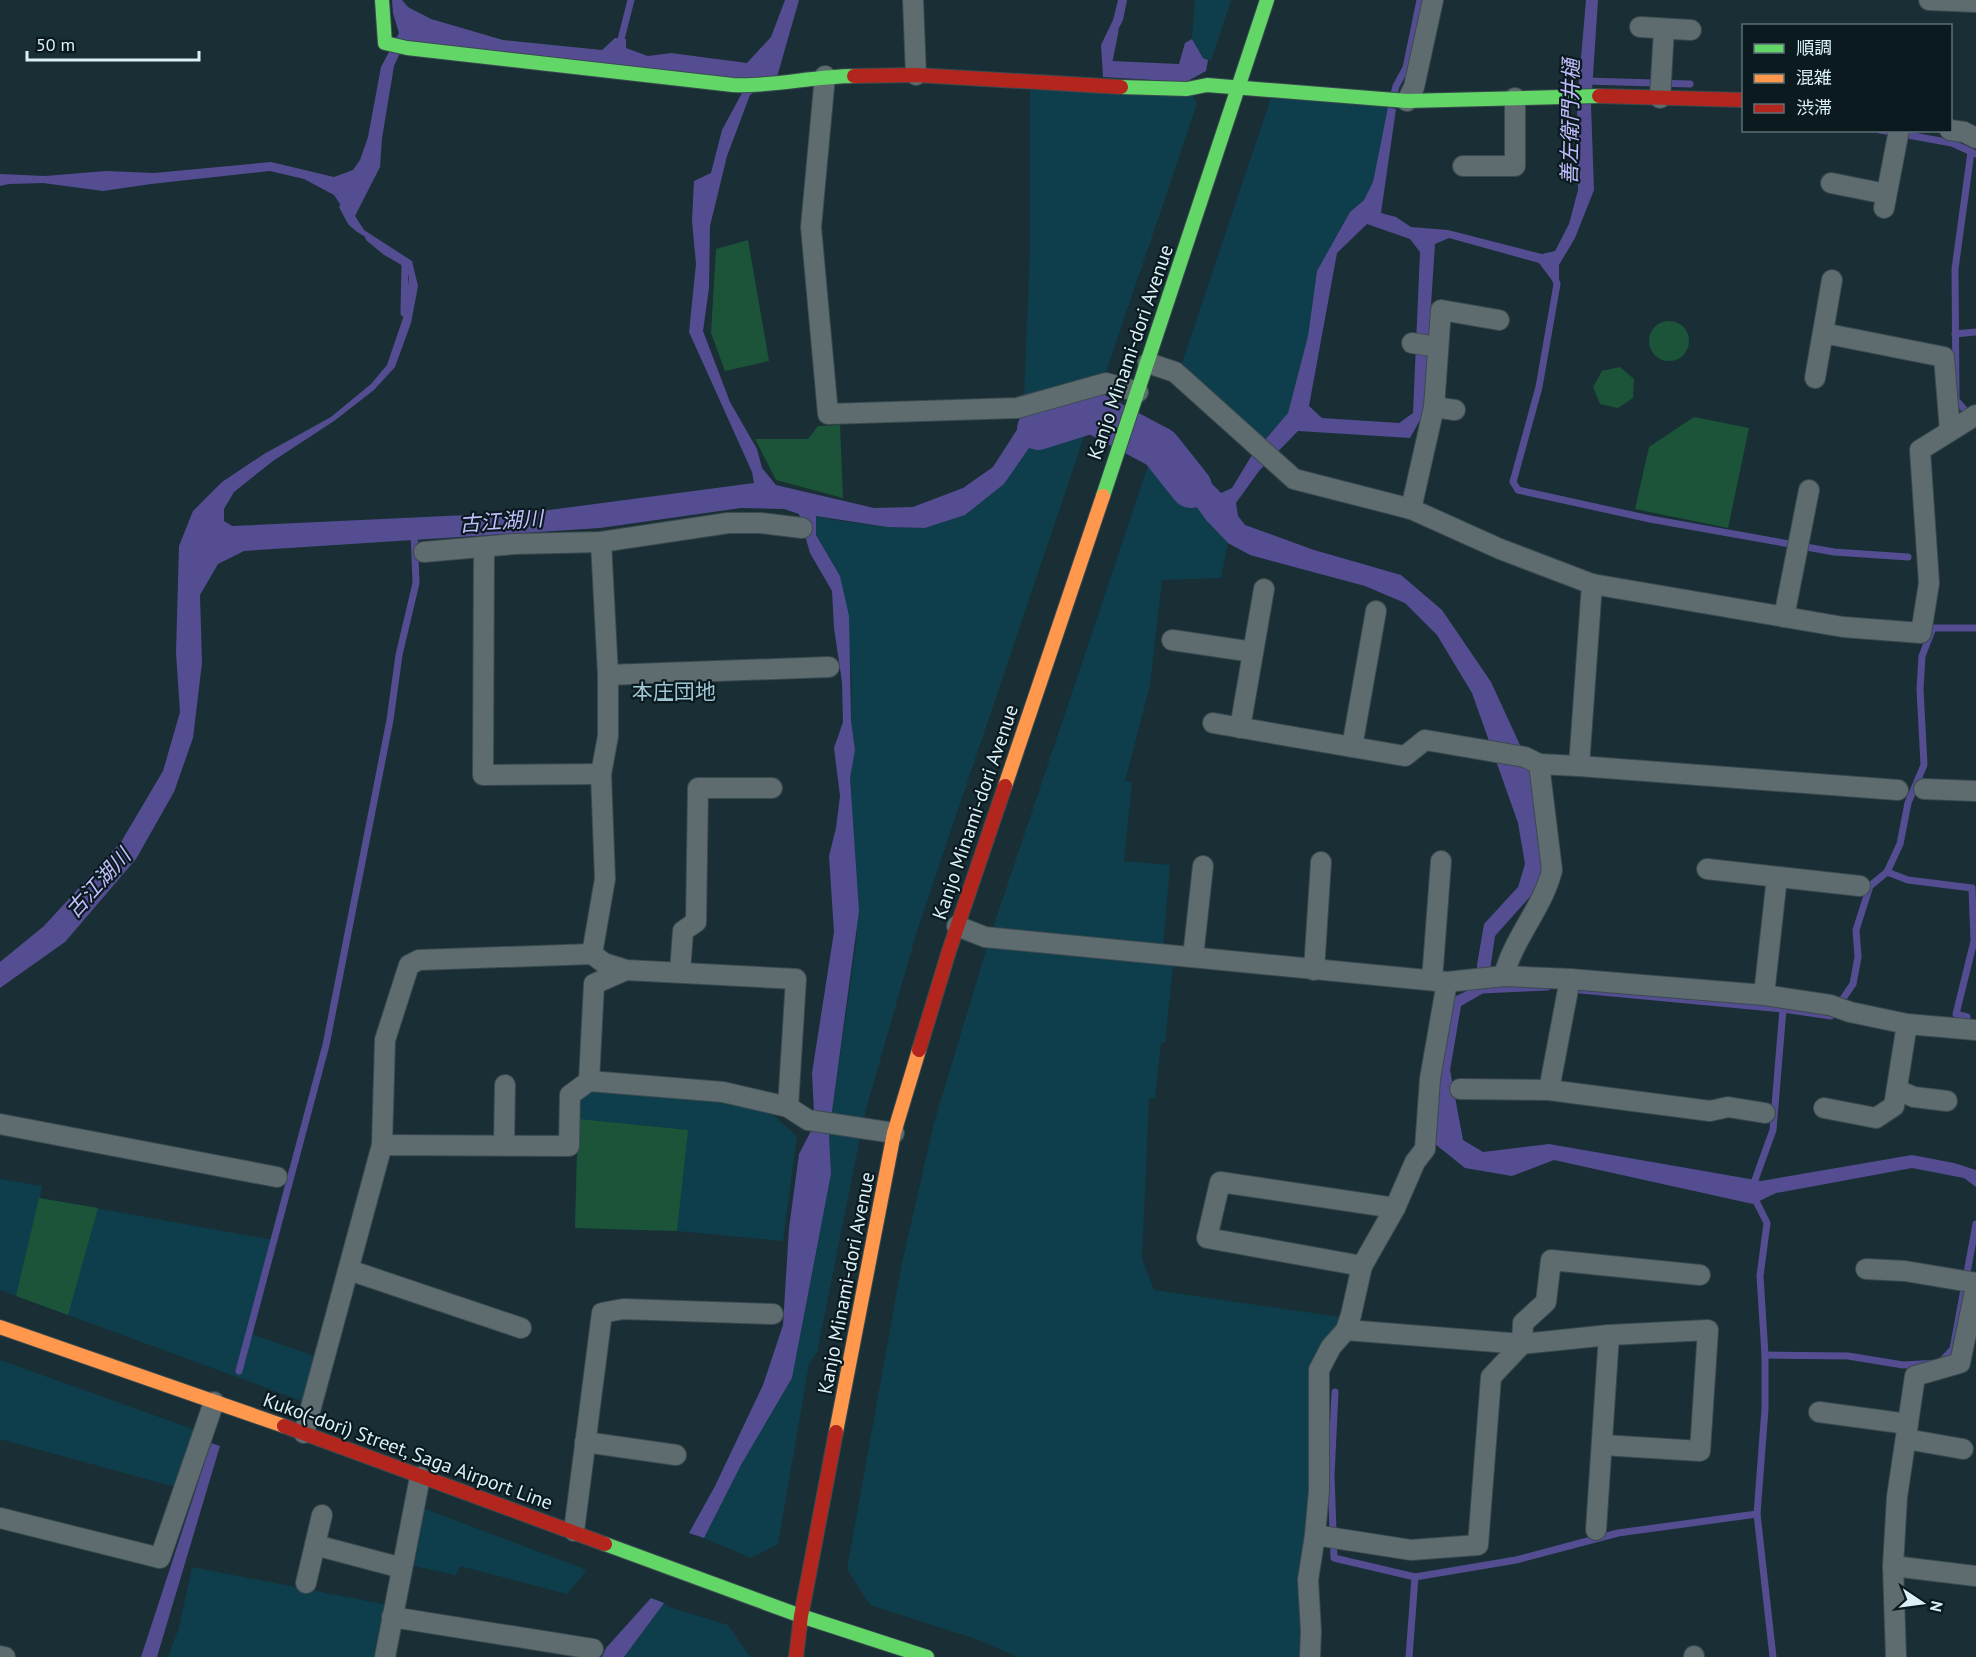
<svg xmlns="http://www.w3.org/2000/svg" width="1976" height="1657" font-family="'PT Sans','Noto Sans JP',sans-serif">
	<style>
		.built { fill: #0e3e4b }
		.green { fill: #1b5438 }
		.water { fill: #544d91; fill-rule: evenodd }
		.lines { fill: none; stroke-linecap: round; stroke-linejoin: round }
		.stream { stroke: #544d91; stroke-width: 7 }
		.river { stroke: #544d91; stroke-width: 42 }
		.street-casing { stroke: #3a4a4f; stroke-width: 22 }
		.fast-casing { stroke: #3a4a4f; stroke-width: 16 }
		.slow-casing { stroke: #3a4a4f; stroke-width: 16 }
		.jam-casing { stroke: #3a4a4f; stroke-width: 16 }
		.street { stroke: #5e6c70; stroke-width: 20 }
		.fast { stroke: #63d668; stroke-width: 14 }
		.slow { stroke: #ff974d; stroke-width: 14 }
		.jam { stroke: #b3261e; stroke-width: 14 }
		.labels { text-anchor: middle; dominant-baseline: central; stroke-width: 4.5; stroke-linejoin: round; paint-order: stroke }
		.street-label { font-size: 20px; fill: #dcf0f8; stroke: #0a1a1f }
		.water-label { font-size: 21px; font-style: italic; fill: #c2befd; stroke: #0a1a1f }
		.neighbourhood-label { font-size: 21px; fill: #9ec6d4; stroke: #0a1a1f }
	</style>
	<rect width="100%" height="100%" fill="#192f35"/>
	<g class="built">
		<polygon points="1195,0 1231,0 1211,61 1203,58 1192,39"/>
		<polygon points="1030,90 1193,96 1197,104 1105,375 1024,398 1030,251"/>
		<polygon points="1271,98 1388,107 1373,182 1364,200 1350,212 1317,271 1308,336 1288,413 1263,441 1182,363"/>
		<polygon points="1088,425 917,931 865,1113 817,1352 809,1364 778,1544 751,1558 704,1538 741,1465 792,1378 831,1174 829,1134 857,936 850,778 855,750 851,721 852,679 840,576 816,535 816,516 840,521 887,527 925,528 965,515 1004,484 1034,441 1071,427"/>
		<polygon points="1151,457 1185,489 1206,520 1228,543 1221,578 1162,580 1150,685 1125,781 1132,782 1124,861 1170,865 1163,947 998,930 994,925"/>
		<polygon points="987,947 1173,966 1165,1042 1161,1043 1155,1099 1149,1098 1142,1259 1154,1290 1340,1317 1336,1331 1322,1345 1310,1368 1310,1488 1301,1657 1017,1657 982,1641 870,1605 847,1569 902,1263 934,1123"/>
		<polygon points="592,1092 722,1101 772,1114 797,1136 783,1241 677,1231 575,1228 578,1100"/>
		<polygon points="0,1179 42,1186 40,1198 273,1240 251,1334 314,1356 302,1401 0,1290"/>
		<polygon points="0,1360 198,1431 179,1488 0,1439"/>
		<polygon points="420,1507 587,1570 567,1594 460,1566 456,1575 410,1565"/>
		<polygon points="192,1567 388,1605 376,1657 168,1657 179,1628"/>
		<polygon points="657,1599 669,1607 728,1625 750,1657 607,1657"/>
	</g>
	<g class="green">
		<polygon points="748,240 769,361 725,371 711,333 716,249"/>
		<circle cx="1669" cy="341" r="20"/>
		<polygon points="1620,367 1634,379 1633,398 1618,408 1600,404 1593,387 1602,371"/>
		<polygon points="1694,417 1749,428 1728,528 1635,509 1649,447"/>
		<polygon points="840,425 843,498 776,480 755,439 808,439 818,426"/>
		<polygon points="578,1119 688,1130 677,1231 575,1228"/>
		<polygon points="39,1198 98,1208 68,1315 16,1296"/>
	</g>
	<g class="water">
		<path d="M392,0h10l6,7 23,12 72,21 99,10 13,-12 11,1v9l22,8 23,-3 76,10 24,-26 14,-37h14l-22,77 -27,18 -23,61 -17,70 -1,62 -6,43 27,71 27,47 5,19 14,17 98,23 39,-1 50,-19 30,-21 27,-42 59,-27 12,-2 5,2 -8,27 -17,2 -37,14 -30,43 -39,31 -40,13 -38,-1 -71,-11v19l24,41 9,40 2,105 4,29 -5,28 9,133 -30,223 2,40 -39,204 -51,87 -37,73 -15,-5 26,-47 48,-101 20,-60 6,-97 10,-74 12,-23 3,-18 -2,-40 22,-141 -5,-76 7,-28 4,-32 -6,-48 9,-26 -1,-40 -8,-54 -2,-37 -22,-38 -11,-39 -15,-5 -43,-1 -141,20 -356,23 -26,13 -18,31 2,68 -9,75 -19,54 -38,67 -71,83 -65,46v-26l44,-36 77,-84 42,-71 17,-59 -4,-59 3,-107 14,-35 29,-29 42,-28 67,-37 40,-33 16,-19 16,-47 6,-40 -3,-15 -47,-30 -25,-38 -30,-16 -34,-8 -119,13 -48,7 -60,-8 -34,1 -9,2v-12l45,2 61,-5 48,2 117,-11 63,15 19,-7 7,-10 8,-23 13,-70 18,-34 -6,-20zM406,40l336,53 -20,37 -11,43 -17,8 -2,40 4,43 -7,68 63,140 2,11 -220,29 -302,14 -8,-5v-12l10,-17 39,-31 61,-40 40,-31 21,-23 16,-44 7,-37 -6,-25 -48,-31 -9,-14 25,-49 2,-29 12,-72z"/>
		<polygon points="1118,0 1127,0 1123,20 1109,48 1111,61 1179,64 1185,43 1192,39 1203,58 1208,60 1206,71 1186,82 1103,77 1101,45 1113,20"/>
		<path d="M1586,0h12l-7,105 3,85 -19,48 -16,27v21l-5,-3 -15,-20 -90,-25 -14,6 -11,169 -14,25 -112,-7 -39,40 -23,32 2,13 7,9 69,25 87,25 41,35 49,72 29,63 10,29 12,96 -7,21 -40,45 -8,55 -26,15 -11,64 13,70 20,12 66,-8 212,37 151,-26 42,8 22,7v17l-12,-9 -52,-10 -136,25 -23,11 -199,-44 -42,16 -47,-8 -30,-24 6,-82 13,-65 23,-11v-21l7,-41 34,-37 7,-23 -7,-41 -46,-130 -35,-58 -32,-32 -40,-17 -115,-31 -22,-12 -22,-23 -22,-31 -33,-32 8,-24 12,9 50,51 11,-5 20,-33 36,-42 20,-77 9,-65 33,-59 14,-12 9,-18 15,-75 8,2 -15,104 15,4 15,10 37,3 94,24 13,-3 14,-27 9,-34 -1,-86zM1367,224l43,15 10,13 -7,161 -14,10 -77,-5 -13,-12 28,-153z"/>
		<polygon points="211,1443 220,1446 157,1657 141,1657"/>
		<polygon points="651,1598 664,1603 624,1657 602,1657 606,1648"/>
	</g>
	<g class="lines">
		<g class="stream">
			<polyline points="619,47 631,0"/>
			<polyline points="1109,61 1115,31"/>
			<polyline points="1585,81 1690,84"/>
			<polyline points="1394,94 1396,86 1406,68 1420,0"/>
			<polyline points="1880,130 1952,143 1976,154"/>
			<polyline points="343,207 351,222 359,229"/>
			<polyline points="369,238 386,252 405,263 404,313"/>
			<polyline points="1555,278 1557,284 1539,387 1513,482 1518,490 1650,519 1834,552 1908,557"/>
			<polyline points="1955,334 1976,332"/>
			<polyline points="1970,416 1956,400 1955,269 1971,152"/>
			<polyline points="1887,872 1908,880 1972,888 1974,941 1956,1014 1967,1017"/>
			<polyline points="1570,989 1783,1009 1831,1016 1853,984 1858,957 1856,930 1870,886 1887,872 1900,844 1908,803 1924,765 1920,689 1922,656 1933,628 1976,628"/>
			<polyline points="1481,990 1547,987"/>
			<polyline points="1765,1355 1848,1356 1903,1365 1940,1363 1953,1349 1976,1224"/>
			<polyline points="239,1371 326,1045 390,720 399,655 416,583 414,531"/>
			<polyline points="1335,1392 1331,1476 1334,1558 1415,1577 1516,1560 1618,1533 1757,1514 1765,1409 1765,1355 1760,1276 1767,1223 1751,1191 1773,1130 1783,1009"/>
			<polyline points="1757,1514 1773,1657"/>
			<polyline points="1409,1657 1415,1577"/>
		</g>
		<polyline class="river" points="1038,429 1092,412 1160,448 1191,487"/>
		<g class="street-casing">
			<g id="street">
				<polyline points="913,0 916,75"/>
				<polyline points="1929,0 1976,2"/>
				<polyline points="1640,27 1691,30"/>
				<polyline points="825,76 811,227 828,414 1017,408 1106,383 1138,392"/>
				<polyline points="1660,98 1664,29"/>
				<polyline points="1407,101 1414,87 1433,0"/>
				<polyline points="1950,130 1964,132 1976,138"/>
				<polyline points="1463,166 1515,166 1515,98"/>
				<polyline points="1831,183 1886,194"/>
				<polyline points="1884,208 1899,130"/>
				<polyline points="1823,333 1944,357 1950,431"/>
				<polyline points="1412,343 1438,347"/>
				<polyline points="1148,363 1175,372 1294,479 1411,509 1500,549 1592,584 1843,627 1921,633 1929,583 1920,450 1976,415"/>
				<polyline points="1815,378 1832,280"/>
				<polyline points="1434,407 1455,410"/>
				<polyline points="1411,509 1434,407 1441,310 1499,320"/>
				<polyline points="484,547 483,775 601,774"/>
				<polyline points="424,552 514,544 601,542 728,523 761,523 802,528"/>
				<polyline points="1592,584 1579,766 1898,790"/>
				<polyline points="1784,617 1809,490"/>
				<polyline points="1172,640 1253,652"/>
				<polyline points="608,675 829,667"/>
				<polyline points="1213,723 1405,756 1425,740 1525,757 1539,764"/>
				<polyline points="1240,728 1264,589"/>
				<polyline points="1352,747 1376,611"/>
				<polyline points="1924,789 1976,791"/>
				<polyline points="1707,869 1860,886"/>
				<polyline points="957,926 985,937 1447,982 1504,976 1570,979 1764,995 1830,1005 1850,1012 1907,1024 1976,1030"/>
				<polyline points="592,954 605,879 601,774 608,736 608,675 601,542"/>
				<polyline points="1193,957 1203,866"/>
				<polyline points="1314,970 1321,862"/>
				<polyline points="680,972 683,931 696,922 698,788 772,788"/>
				<path d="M1504,976c9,-38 39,-68 48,-106l-13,-106 40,2"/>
				<polyline points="1432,980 1441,861"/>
				<polyline points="1764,995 1777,877"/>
				<polyline points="589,1081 594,984 626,970"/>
				<polyline points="1460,1089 1549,1090 1570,979"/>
				<polyline points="1549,1090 1710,1111 1728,1107 1765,1113"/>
				<polyline points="1897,1090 1914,1097 1947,1101"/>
				<polyline points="1824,1108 1876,1118 1894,1106 1907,1024"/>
				<polyline points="0,1124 277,1177"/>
				<polyline points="382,1145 385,1040 409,965 419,960 592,954 604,963 626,970 796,979 788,1107"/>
				<polyline points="504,1145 505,1085"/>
				<polyline points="1362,1266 1207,1238 1220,1182 1395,1208"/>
				<polyline points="1866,1269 1905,1271 1976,1283"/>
				<polyline points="349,1270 521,1328"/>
				<polyline points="1346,1330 1522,1344 1609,1335 1708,1330 1700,1451 1603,1445"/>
				<polyline points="1819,1412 1908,1424"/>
				<polyline points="304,1433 382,1145 569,1146 570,1095 589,1081 723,1092 788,1107 808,1120 894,1133"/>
				<polyline points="1906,1439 1963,1449"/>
				<polyline points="585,1442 676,1455"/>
				<polyline points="0,1518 160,1558 214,1402"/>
				<polyline points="1596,1530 1609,1335"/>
				<polyline points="574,1531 602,1313 623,1309 773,1314"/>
				<polyline points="1315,1535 1411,1550 1478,1545 1491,1377 1522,1344 1523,1323 1546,1302 1551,1260 1700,1275"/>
				<polyline points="315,1545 402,1568"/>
				<polyline points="1893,1566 1976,1576"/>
				<polyline points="306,1583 322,1515"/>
				<polyline points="392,1617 593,1649"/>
				<polyline points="0,1656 5,1657"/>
				<polyline points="385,1657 420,1477"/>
				<polyline points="1310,1657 1311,1631 1308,1580 1315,1535 1319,1491 1319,1370 1331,1347 1346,1330 1351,1315 1362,1266 1395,1208 1415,1162 1425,1149 1430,1079 1447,982"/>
				<polyline points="1694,1657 1694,1656"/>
				<polyline points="1896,1657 1893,1566 1897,1497 1915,1376 1960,1363 1976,1286"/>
			</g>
		</g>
		<g class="fast-casing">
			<g id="fast">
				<path d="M382,0l3,43 22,5 326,37c41,2 80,-9 121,-9"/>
				<polyline points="1121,87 1187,89 1207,85 1407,101 1599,96"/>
				<polyline points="1103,496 1267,0"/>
				<polyline points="605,1544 801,1616 927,1657"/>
			</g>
		</g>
		<g class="slow-casing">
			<g id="slow">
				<polyline points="1005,786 1103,496"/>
				<polyline points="0,1327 284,1426"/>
				<polyline points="836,1432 894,1133 919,1050"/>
			</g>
		</g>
		<g class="jam-casing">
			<g id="jam">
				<polyline points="854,76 916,75 1121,87"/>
				<polyline points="1599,96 1744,100"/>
				<polyline points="919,1050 949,951 1005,786"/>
				<polyline points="284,1426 605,1544"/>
				<polyline points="796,1657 801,1616 836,1432"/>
			</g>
		</g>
		<use href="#street" class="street"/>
		<use href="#fast" class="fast"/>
		<use href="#slow" class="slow"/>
		<use href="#jam" class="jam"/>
	</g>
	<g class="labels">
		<g class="street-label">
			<text transform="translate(1130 352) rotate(-71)">Kanjo Minami-dori Avenue</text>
			<text transform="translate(975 812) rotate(-71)">Kanjo Minami-dori Avenue</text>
			<text transform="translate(846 1283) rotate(-79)">Kanjo Minami-dori Avenue</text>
			<text transform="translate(408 1451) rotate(20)">Kuko(-dori) Street, Saga Airport Line</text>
		</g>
		<g class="water-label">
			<text transform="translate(1570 122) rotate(-89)">善左衛門井樋</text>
			<text transform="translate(501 521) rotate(-4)">古江湖川</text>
			<text transform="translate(98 883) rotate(-48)">古江湖川</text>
		</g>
		<g class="neighbourhood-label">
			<text x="674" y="691">本庄団地</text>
		</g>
	</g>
	<rect x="1742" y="24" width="210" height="108" fill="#0a1a1f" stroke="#5e7076" stroke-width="1.5"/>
	<rect x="1754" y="44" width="30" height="9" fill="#63d668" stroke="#5e7076" stroke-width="1.5"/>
	<text x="1796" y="54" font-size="18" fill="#dcf0f8">順調</text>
	<rect x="1754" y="74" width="30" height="9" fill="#ff974d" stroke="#5e7076" stroke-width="1.5"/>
	<text x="1796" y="84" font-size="18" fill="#dcf0f8">混雑</text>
	<rect x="1754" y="104" width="30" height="9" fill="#b3261e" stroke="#5e7076" stroke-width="1.5"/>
	<text x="1796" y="114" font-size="18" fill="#dcf0f8">渋滞</text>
	<g transform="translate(1922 1603) rotate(103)" stroke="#0a1a1f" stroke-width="4.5" paint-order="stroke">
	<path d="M0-4.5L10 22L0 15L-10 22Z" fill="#dcf0f8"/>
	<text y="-9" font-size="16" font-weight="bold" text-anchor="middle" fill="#dcf0f8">N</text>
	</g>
	<path d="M27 51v9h172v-9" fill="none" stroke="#dcf0f8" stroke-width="3"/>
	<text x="36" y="51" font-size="18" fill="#dcf0f8" stroke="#0a1a1f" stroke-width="4.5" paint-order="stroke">50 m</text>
</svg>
